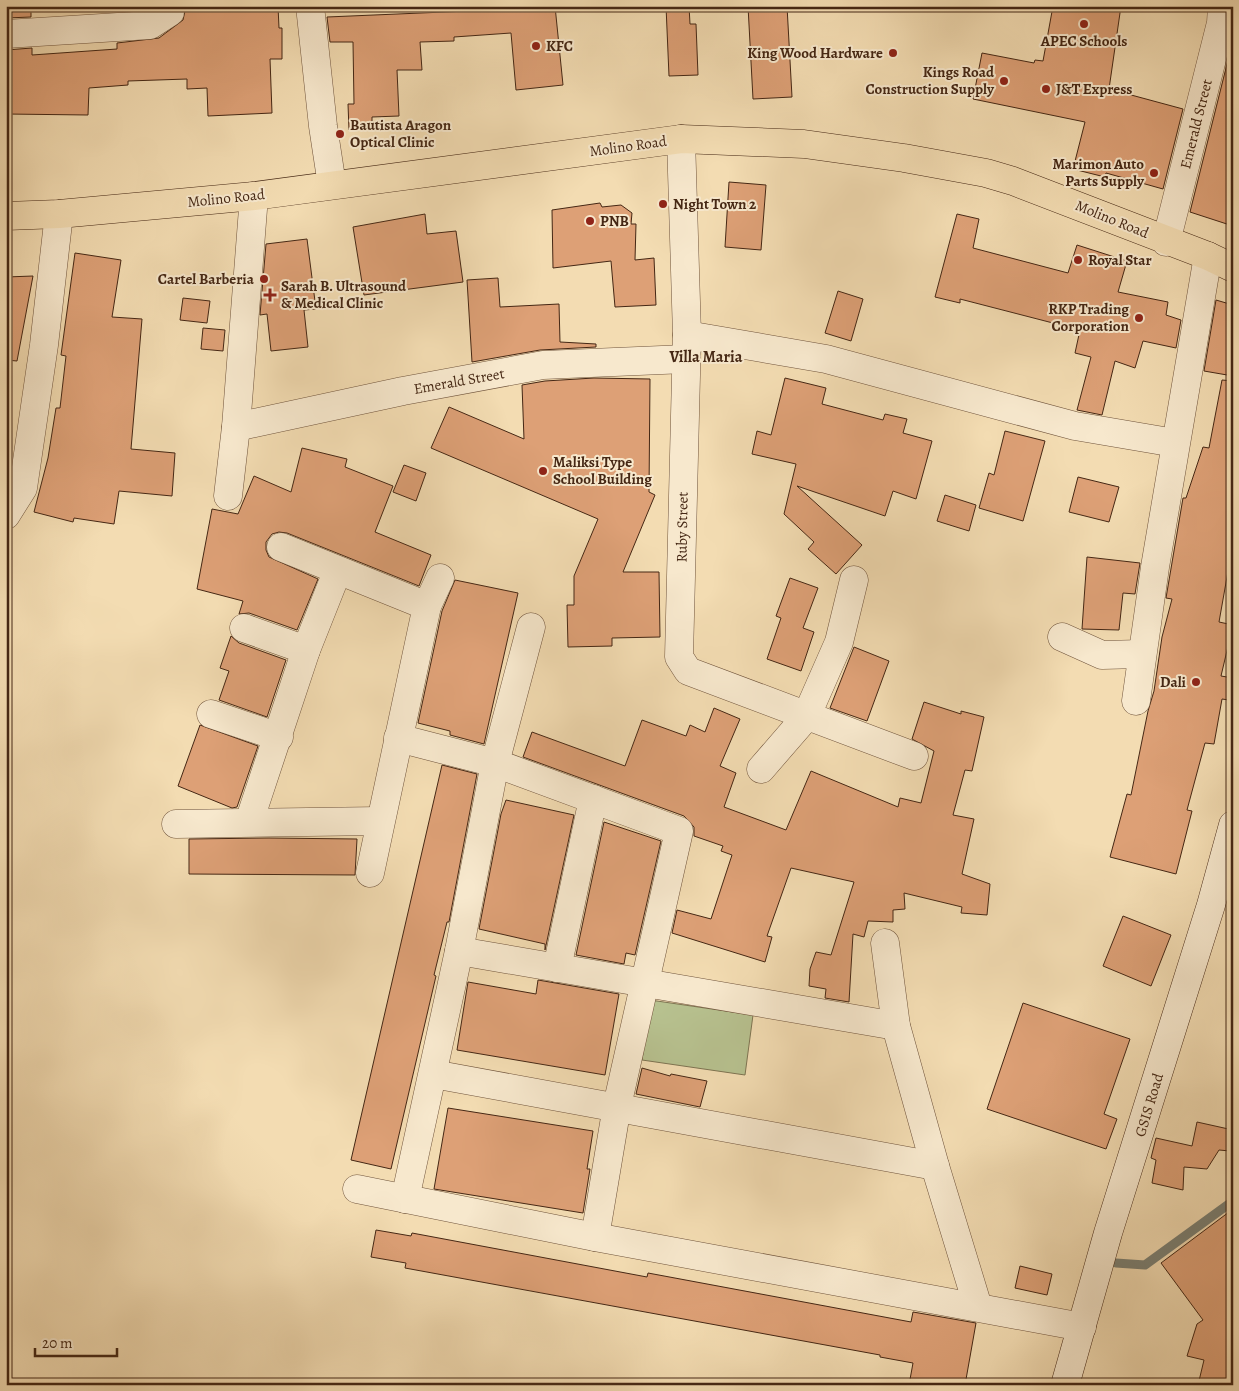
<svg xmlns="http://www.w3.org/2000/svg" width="1239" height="1391" font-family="Alegreya,serif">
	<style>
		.green { fill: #b7c18f; stroke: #7e7452 }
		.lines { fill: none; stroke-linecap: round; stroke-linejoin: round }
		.stream { stroke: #7a7f73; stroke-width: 9 }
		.building { fill: #dda076; stroke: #452714 }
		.street-casing { stroke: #70543c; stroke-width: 29 }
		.secondary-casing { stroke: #452714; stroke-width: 29 }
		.primary-casing { stroke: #452714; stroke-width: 29 }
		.street { stroke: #f7e8cd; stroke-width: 28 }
		.secondary { stroke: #f7e8cd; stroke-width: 28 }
		.primary { stroke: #f3dcb2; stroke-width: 28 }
		.poi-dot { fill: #8f2418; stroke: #f7e8cd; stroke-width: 2 }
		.labels { text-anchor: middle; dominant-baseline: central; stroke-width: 4; stroke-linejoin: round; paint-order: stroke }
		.poi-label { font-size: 15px; font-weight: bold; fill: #452714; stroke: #f7e8cd; text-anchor: start }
		.street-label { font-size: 15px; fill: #452714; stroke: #f7e8cd }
		.neighbourhood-label { font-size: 16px; font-weight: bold; fill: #452714; stroke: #f7e8cd }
	</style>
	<rect width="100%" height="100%" fill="#f3dcb2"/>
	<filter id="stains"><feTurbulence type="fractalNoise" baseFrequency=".004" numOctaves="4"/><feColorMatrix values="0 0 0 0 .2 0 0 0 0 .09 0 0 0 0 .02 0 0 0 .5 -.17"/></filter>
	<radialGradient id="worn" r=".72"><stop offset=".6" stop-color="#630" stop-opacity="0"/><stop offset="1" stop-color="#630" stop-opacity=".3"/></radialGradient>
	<polygon class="green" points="650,1000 753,1015 745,1075 642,1060"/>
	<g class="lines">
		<polyline class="stream" points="1116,1263 1145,1265 1233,1201"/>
	</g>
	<g class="building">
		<polygon points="6,6 31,6 31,17 6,18"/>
		<polygon points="116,6 150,6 145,10 116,11"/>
		<polygon points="186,6 278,6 279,28 282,28 282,59 270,59 272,113 208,116 207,88 187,89 187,79 128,81 128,85 89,88 88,115 6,114 6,50 32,48 32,55 117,49 117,43 159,38 183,20"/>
		<polygon points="468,6 555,6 563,85 516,90 511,33 454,37 454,41 420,42 422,70 397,70 399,116 372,117 372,129 349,130 348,104 354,104 353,42 330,42 327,17 468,11"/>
		<polygon points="666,6 689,6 690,24 696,24 698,75 669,76"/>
		<polygon points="748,6 787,6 792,97 753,99"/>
		<polygon points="1053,6 1121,6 1109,89 1183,109 1163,189 1106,173 1105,177 1073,169 1085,122 973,99 982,53 1034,63 1035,60 1043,61"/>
		<polygon points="1233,40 1233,226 1190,212"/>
		<polygon points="729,182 766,185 761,250 725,247"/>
		<polygon points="600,203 602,207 621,205 632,213 631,224 636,224 635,260 654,258 656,305 615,307 611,261 553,268 552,210"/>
		<polygon points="425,214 427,234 456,231 463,282 364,295 353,227"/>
		<polygon points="957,214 979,219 973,248 1068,273 1077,245 1127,261 1118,292 1168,302 1166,315 1181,320 1176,348 1143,341 1135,368 1115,361 1102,415 1077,410 1091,357 1075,353 1080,330 960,299 960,303 935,297"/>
		<polygon points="307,239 316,309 304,310 308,347 271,351 267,314 260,315 266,244"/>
		<polygon points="75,253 121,260 112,317 142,319 131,449 175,453 172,496 119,491 114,524 74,518 73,522 34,512 48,458 56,408 60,408 66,356 61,355"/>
		<polygon points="33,276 17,361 6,360 6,277"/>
		<polygon points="498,278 500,307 559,304 560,342 596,344 596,347 540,350 472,362 467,280"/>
		<polygon points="838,291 863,299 851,341 825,333"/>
		<polygon points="183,298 210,301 207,323 180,320"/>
		<polygon points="1216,300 1233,305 1233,376 1204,371"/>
		<polygon points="203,328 225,330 223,351 201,349"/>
		<polygon points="594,378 650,379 649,492 655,495 623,572 659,572 660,637 612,638 612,646 568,647 567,605 574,605 574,576 598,519 431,448 449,407 524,439 522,385 545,381"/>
		<polygon points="785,378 826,388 822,404 883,420 885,414 907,419 903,433 932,441 916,499 893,491 885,516 797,486 862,545 836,574 808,549 814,542 784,514 796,464 752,454 757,431 771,435"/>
		<polygon points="1222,380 1233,381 1233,543 1219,622 1233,625 1221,676 1233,678 1229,700 1222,699 1214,744 1205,743 1187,810 1192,811 1176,874 1110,857 1127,794 1131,795 1148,711 1154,691 1162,637 1172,599 1166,598 1183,498 1186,498 1203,447 1209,448"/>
		<polygon points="1005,431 1045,441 1023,521 979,508 989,473 994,475"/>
		<polygon points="302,448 347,459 345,467 393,486 375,532 431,555 419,586 287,533 279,532 272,534 266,542 266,550 269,557 318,579 297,630 249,613 239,614 243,601 197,589 212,509 238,514 254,476 291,492"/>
		<polygon points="404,465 426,473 416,501 393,492"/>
		<polygon points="1078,477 1119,487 1109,522 1069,512"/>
		<polygon points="945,495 976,505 969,531 937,521"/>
		<polygon points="1087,557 1140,563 1135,594 1123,593 1119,630 1082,629"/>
		<polygon points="790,578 818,588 803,628 814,632 801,671 767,659 781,618 776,616"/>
		<polygon points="455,580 518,593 484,744 450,735 450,731 418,723 442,611"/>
		<polygon points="231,636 239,643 286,660 267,717 219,700 229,671 220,668"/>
		<polygon points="854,647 889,661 867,721 830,708"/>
		<polygon points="924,702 961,714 961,711 984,717 972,771 965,770 953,815 974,819 962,874 990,884 987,915 961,913 962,907 904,893 905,909 893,910 893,922 868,921 864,937 853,934 849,1002 825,998 826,989 809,986 810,969 816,952 831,955 854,882 791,868 767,936 772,937 765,962 672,933 677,910 711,919 732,855 721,851 723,846 694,836 694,827 684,816 523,757 532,732 625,766 642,720 686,736 690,725 705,732 714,708 740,719 720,766 736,773 724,807 786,830 811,771 898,807 900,798 921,803 934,751 912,739"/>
		<polygon points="200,725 258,746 237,807 232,808 178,786"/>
		<polygon points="442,765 477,774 449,922 447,922 434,975 436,976 391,1169 351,1160"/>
		<polygon points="506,800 574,815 545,950 545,944 479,929 501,814"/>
		<polygon points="604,822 661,841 635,955 626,953 624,964 576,955"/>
		<polygon points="269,838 357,839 355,875 189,874 189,839"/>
		<polygon points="1123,916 1171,935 1151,986 1103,966"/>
		<polygon points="538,980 619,994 605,1075 457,1050 468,982 536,994"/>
		<polygon points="1023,1003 1130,1039 1104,1114 1117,1119 1106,1149 987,1109"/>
		<polygon points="642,1068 670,1076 671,1074 707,1081 700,1107 636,1094"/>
		<polygon points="448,1108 593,1131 587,1169 590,1169 583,1213 434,1189"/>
		<polygon points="1197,1122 1233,1130 1230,1151 1219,1150 1207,1169 1184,1167 1183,1190 1152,1183 1156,1160 1151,1158 1156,1138 1192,1146"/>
		<polygon points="1233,1209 1233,1385 1198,1385 1204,1360 1187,1356 1197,1324 1203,1320 1161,1263"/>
		<polygon points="376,1230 411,1236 412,1233 647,1277 648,1273 911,1322 913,1312 976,1323 965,1385 909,1385 913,1363 880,1357 880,1355 405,1268 406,1263 371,1257"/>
		<polygon points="1020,1266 1052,1274 1047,1295 1015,1288"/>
	</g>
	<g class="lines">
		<g class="street-casing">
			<g id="street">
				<polyline points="310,6 323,126 332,185"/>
				<polyline points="6,34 150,25 170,12 170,6"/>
				<polyline points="681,139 687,335 679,657 688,671 914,756"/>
				<polyline points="1166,242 1221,23 1222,6"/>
				<polyline points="687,335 826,359 1075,426 1175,443"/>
				<polyline points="236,427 403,391 543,365 686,359"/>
				<polyline points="228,496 236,427 254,196"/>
				<polyline points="6,515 23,488 44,345 59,214"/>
				<polyline points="281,547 427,606"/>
				<polyline points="244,628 306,650"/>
				<polyline points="1062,637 1102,655 1141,654"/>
				<polyline points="1136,701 1155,567 1208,256"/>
				<polyline points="211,714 279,737"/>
				<polyline points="398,738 495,763 679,831 617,1106 595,1237"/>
				<polyline points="761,769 806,717 839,642 854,580"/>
				<polyline points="249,822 306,650 337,572"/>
				<polyline points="176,824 380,821"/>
				<polyline points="370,873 427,606 440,578"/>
				<polyline points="885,943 896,1026 935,1166 978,1307"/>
				<polyline points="459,951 896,1026"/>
				<polyline points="557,968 593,799"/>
				<polyline points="433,1074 935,1166"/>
				<polyline points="357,1189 595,1237 1082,1327"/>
				<polyline points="405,1199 459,951 495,763 531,627"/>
			</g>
		</g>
		<g class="secondary-casing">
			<polyline id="secondary" points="1065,1385 1108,1233 1211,905 1233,825"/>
		</g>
		<g class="primary-casing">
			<polyline id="primary" points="6,216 59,214 254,196 681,139 804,144 904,158 986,173 1013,181 1208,256 1233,268"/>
		</g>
		<use href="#street" class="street"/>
		<use href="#secondary" class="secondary"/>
		<use href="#primary" class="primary"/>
	</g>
	<g class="poi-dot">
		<circle cx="1084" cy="24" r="5"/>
		<circle cx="536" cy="46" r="5"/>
		<circle cx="893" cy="53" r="5"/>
		<circle cx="1004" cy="81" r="5"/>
		<circle cx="1046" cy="89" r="5"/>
		<circle cx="340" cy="134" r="5"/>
		<circle cx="1154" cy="173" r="5"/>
		<circle cx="663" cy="204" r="5"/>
		<circle cx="590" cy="221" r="5"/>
		<circle cx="1078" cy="260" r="5"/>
		<circle cx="264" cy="279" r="5"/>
		<path d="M267.5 287.5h5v5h5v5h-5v5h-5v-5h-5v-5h5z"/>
		<circle cx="1139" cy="318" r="5"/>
		<circle cx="543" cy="471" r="5"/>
		<circle cx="1196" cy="682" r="5"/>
	</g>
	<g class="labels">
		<g class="poi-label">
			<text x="1084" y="41" text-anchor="middle">APEC Schools</text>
			<text x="546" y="46">KFC</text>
			<text x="883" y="53" text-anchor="end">King Wood Hardware</text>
			<text x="994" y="72" text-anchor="end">Kings Road<tspan x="994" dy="17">Construction Supply</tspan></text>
			<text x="1056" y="89">J&amp;T Express</text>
			<text x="350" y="125">Bautista Aragon<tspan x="350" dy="17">Optical Clinic</tspan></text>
			<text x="1144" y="164" text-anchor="end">Marimon Auto<tspan x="1144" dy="17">Parts Supply</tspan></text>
			<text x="673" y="204">Night Town 2</text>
			<text x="600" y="221">PNB</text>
			<text x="1088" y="260">Royal Star</text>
			<text x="254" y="279" text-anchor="end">Cartel Barberia</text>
			<text x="281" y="286">Sarah B. Ultrasound<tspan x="281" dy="17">&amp; Medical Clinic</tspan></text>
			<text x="1129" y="309" text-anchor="end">RKP Trading<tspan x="1129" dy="17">Corporation</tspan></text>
			<text x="553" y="462">Maliksi Type<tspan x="553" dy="17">School Building</tspan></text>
			<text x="1186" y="682" text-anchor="end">Dali</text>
		</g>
		<g class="street-label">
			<text transform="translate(1196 124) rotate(-76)">Emerald Street</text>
			<text transform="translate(628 146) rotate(-8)">Molino Road</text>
			<text transform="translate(226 198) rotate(-6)">Molino Road</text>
			<text transform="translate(1112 219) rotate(22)">Molino Road</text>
			<text transform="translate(459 381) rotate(-10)">Emerald Street</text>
			<text transform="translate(682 527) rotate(-89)">Ruby Street</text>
			<text transform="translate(1149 1105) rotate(-73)">GSIS Road</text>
		</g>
		<g class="neighbourhood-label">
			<text x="706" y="357">Villa Maria</text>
		</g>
	</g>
	<rect width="1239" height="1391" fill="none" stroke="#f3dcb2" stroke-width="25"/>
	<rect x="8" y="8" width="1224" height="1376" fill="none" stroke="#452714" stroke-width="2.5"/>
	<rect x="12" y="12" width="1214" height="1366" fill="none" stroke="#452714"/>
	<path d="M35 1348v8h82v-8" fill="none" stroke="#452714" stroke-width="2.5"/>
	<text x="42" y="1348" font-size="15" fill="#452714" stroke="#f7e8cd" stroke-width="4" paint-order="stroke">20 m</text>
	<rect width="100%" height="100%" filter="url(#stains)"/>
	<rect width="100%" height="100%" fill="url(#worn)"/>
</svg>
